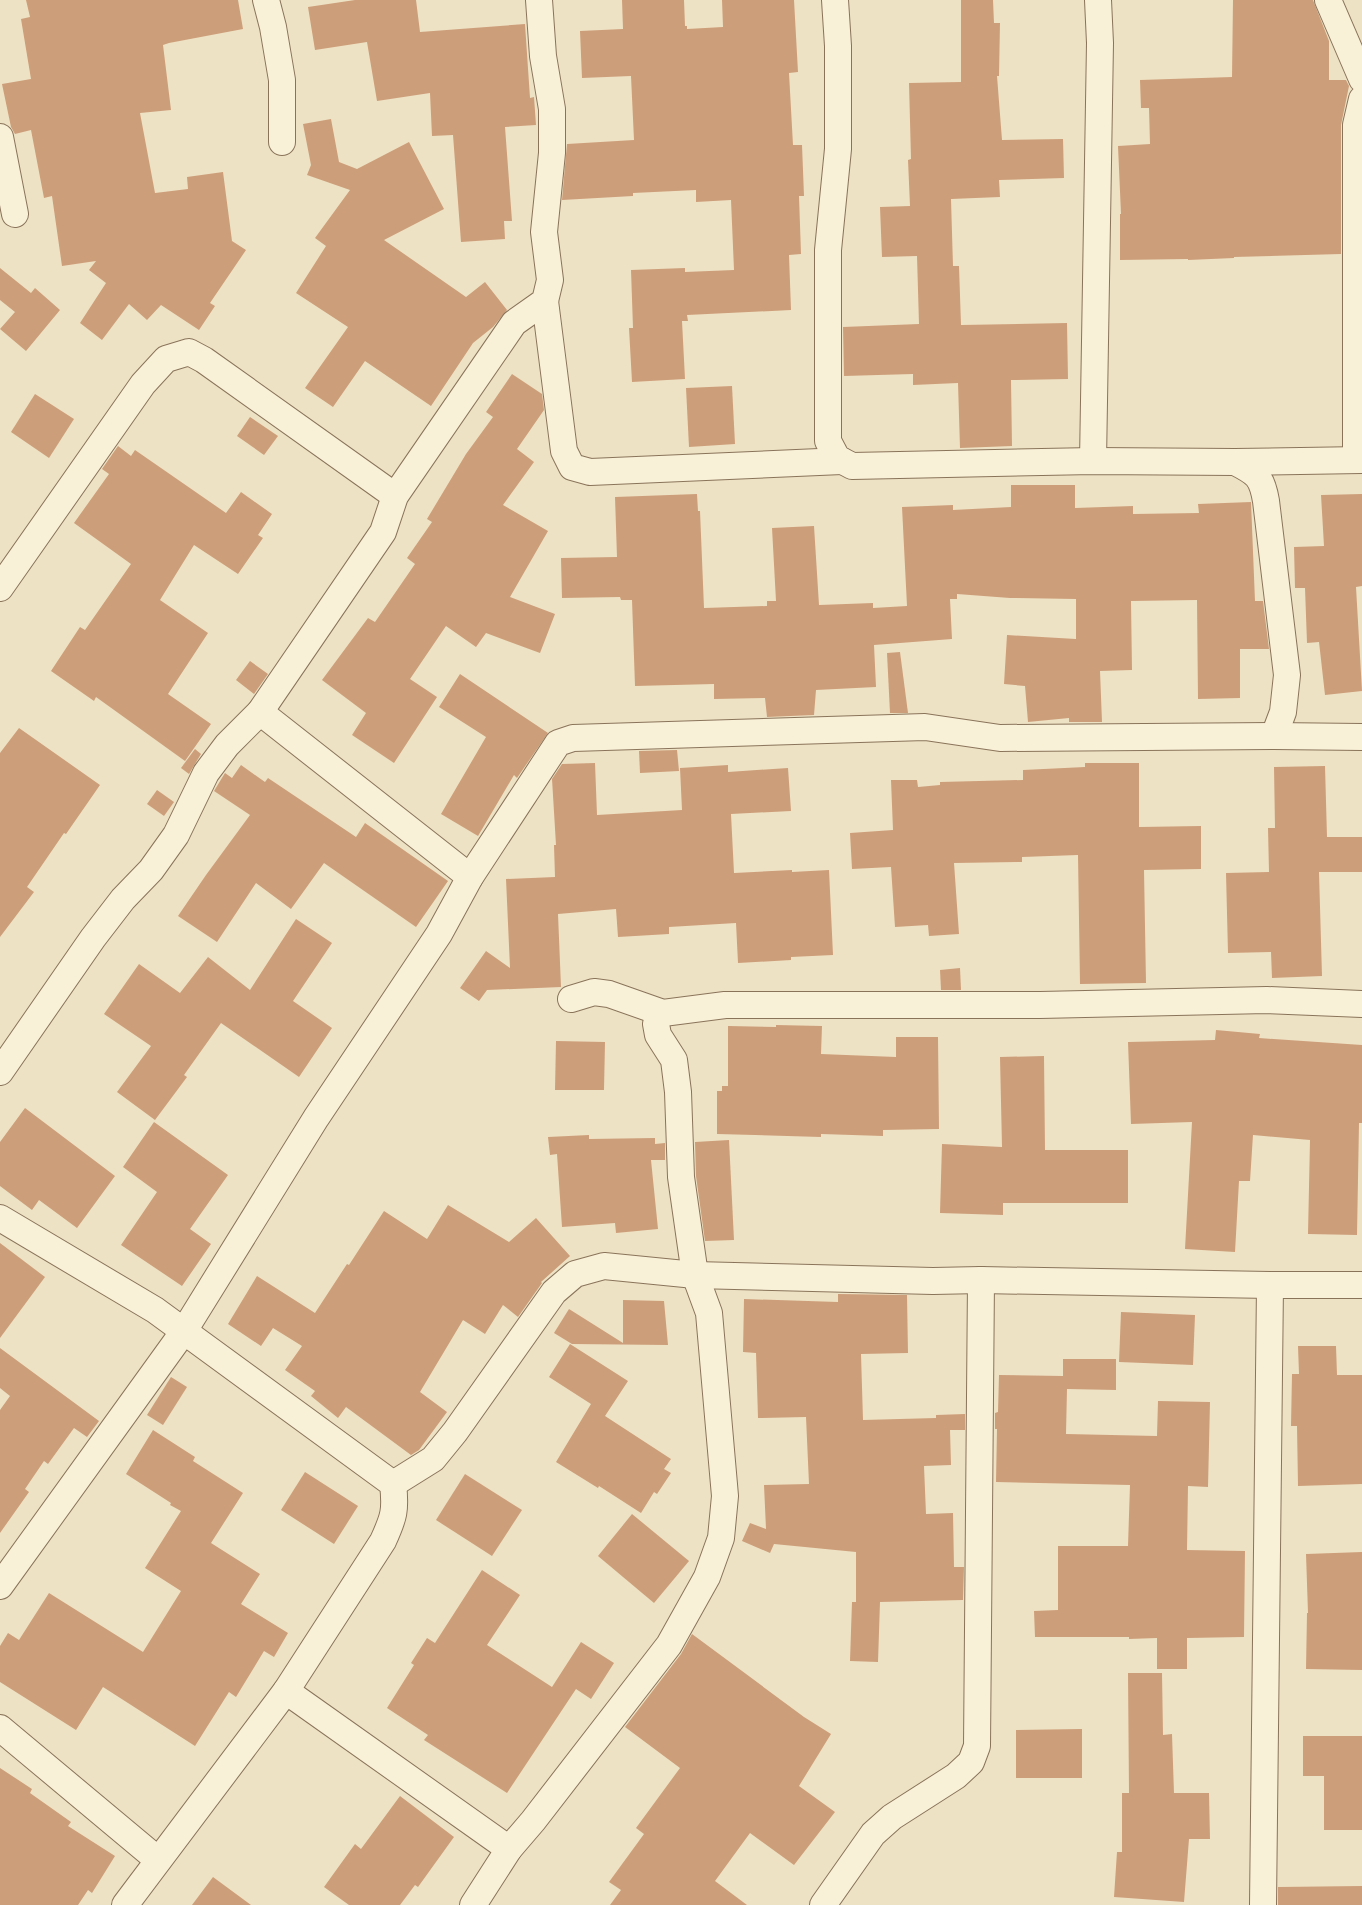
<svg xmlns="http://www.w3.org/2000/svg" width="1362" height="1905" font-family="'Zilla Slab',serif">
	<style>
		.building { fill: #cd9e7a }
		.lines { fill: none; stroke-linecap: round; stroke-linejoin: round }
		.street-casing { stroke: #89745a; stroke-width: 28 }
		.street { stroke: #f9f0d8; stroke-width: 26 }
	</style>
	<rect width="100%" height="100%" fill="#eee2c4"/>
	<g class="building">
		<polygon points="26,0 238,0 243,29 169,43 163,45 171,110 140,113 155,193 188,189 187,177 223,172 232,241 246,250 210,303 215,306 199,330 161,305 147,320 129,304 102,340 80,323 106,283 89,270 96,261 62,266 52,196 44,198 31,130 15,134 11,127 2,84 31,79 21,19 30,17"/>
		<polygon points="355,0 416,0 420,32 525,24 530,98 534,97 536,125 505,127 512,221 504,221 505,239 461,242 453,135 432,136 430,93 377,101 367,42 315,50 308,7"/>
		<polygon points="622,0 684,0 685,26 687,26 687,29 723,27 722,0 794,0 798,72 789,73 793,145 802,145 804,196 799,196 801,254 789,255 791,310 687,315 688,321 682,321 685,379 632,382 629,328 633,328 631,270 685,268 685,272 734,270 731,200 696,202 696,190 633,193 633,196 562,200 567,144 634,140 631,76 582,78 580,31 623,29"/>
		<polygon points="961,0 993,0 994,23 1000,23 999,76 997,76 1002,140 1063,139 1064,178 999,180 1000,197 951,199 953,266 959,266 961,325 1067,323 1068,379 1011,380 1012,446 960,448 958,383 913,385 913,374 844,376 843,327 919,324 917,256 882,257 880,207 910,206 908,160 911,159 909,83 961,82"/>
		<polygon points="1233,0 1313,0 1329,41 1329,80 1346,80 1349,86 1341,125 1341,254 1234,257 1234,258 1188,260 1188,259 1120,260 1120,214 1121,214 1118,146 1150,144 1149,108 1141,108 1140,80 1232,77"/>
		<polygon points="331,119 339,162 357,169 409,142 444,209 384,240 466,297 485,282 507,310 493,327 473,343 431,406 365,361 333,407 305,388 348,327 296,293 326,246 315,238 350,190 307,175 311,165 303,124"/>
		<polygon points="0,268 31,293 35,288 60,310 26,351 0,329 15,312 0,300"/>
		<polygon points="512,374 542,394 544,410 517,449 534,462 503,505 548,531 510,597 555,614 540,653 486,633 476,647 446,626 410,679 437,697 394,763 352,735 366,713 322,680 368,618 375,622 415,564 407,558 432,522 427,519 466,454 493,417 486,412"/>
		<polygon points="732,386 735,444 689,447 686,388"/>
		<polygon points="35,394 74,419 49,458 11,432"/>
		<polygon points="250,417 278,436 264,455 237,436"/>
		<polygon points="118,446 131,456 135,450 226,513 241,492 272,514 258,535 263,538 238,574 194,545 160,600 208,633 168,694 211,724 185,761 96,697 94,701 51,671 80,627 85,630 131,564 74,523 109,474 102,469"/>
		<polygon points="1011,485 1075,485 1075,508 1133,506 1133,514 1199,513 1198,504 1251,502 1255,601 1263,601 1269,649 1240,649 1240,698 1198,699 1197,600 1131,601 1132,670 1100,671 1102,722 1069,722 1069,718 1028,722 1025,686 1004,684 1007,635 1076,639 1076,599 1010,598 957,594 957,599 950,599 952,639 874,645 876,687 816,690 814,715 767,717 765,698 714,699 714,684 635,686 632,600 621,600 620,597 562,598 561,558 617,557 615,497 697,494 698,511 700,511 704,608 767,606 767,601 776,601 772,528 814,526 819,605 873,603 873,608 907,606 902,507 953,505 953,510 1011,507"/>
		<polygon points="1362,494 1362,586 1356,587 1362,691 1325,695 1319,642 1307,643 1305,588 1295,588 1294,547 1324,546 1321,495"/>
		<polygon points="900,652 908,713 890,713 887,653"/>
		<polygon points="250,661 268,674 254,694 236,680"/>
		<polygon points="460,674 548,733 517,778 514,775 478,836 441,814 486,737 439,707"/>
		<polygon points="19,728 100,785 66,834 64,833 27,887 34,892 0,937 0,753"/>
		<polygon points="195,749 201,754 189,774 181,768"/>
		<polygon points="677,750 679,771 640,773 639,751"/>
		<polygon points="595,763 597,815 682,810 680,768 728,765 728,772 788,768 791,811 731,814 734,873 792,870 792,872 829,870 833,955 791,957 791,960 738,963 736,923 669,927 669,934 618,937 616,909 558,914 561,987 487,990 479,1001 460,988 486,951 510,968 506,879 555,877 554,845 556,845 552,779 562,764"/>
		<polygon points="1085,763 1139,763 1139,827 1201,826 1201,869 1144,870 1146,983 1080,984 1078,855 1022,857 1022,862 954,863 959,934 929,936 928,925 895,927 891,867 852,869 850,833 893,830 891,780 917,780 918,787 940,785 940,782 1023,780 1023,770 1085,767"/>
		<polygon points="241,765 265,782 268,778 356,837 365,823 448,881 416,927 324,863 291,909 256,883 217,942 178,916 206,875 250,815 214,791 225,773 232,778"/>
		<polygon points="1325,766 1327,837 1362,837 1362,872 1319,872 1322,976 1272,978 1271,952 1228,953 1226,873 1269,872 1268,828 1275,828 1274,767"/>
		<polygon points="157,790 174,802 164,816 147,804"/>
		<polygon points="296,919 332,943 293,1001 332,1028 299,1077 221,1023 184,1075 187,1077 155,1120 117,1092 151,1046 104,1014 139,964 180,993 208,957 250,990"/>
		<polygon points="960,968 961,990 941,990 940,970"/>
		<polygon points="776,1025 822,1026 821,1054 896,1057 896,1037 938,1037 939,1129 883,1130 883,1136 821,1134 821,1137 717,1134 717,1091 722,1091 722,1086 728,1086 728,1026 776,1027"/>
		<polygon points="1216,1030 1260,1034 1259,1038 1362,1045 1362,1123 1359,1123 1357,1235 1308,1234 1310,1140 1253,1135 1250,1181 1239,1181 1235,1252 1185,1249 1192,1122 1131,1124 1128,1042 1215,1040"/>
		<polygon points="556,1041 605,1042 604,1090 555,1090"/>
		<polygon points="1044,1056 1045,1150 1128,1150 1128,1203 1003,1203 1003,1215 940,1213 942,1144 1002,1147 1000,1057"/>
		<polygon points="25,1108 115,1176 77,1228 39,1200 32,1210 0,1186 0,1142"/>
		<polygon points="154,1122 228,1175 190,1229 211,1244 182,1286 121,1245 157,1192 123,1167"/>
		<polygon points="589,1135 589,1139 655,1138 655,1144 665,1143 665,1160 651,1160 658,1229 616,1233 615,1223 562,1227 557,1154 550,1155 548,1137"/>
		<polygon points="729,1140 734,1240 705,1241 696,1176 695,1142"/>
		<polygon points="448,1205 509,1242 536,1218 570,1256 541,1282 542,1283 518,1317 503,1305 485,1334 463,1320 420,1392 447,1412 419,1450 411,1455 346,1407 338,1418 311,1396 315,1391 285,1370 302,1346 273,1328 261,1346 228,1324 257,1276 315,1313 347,1264 349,1265 384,1211 427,1239"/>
		<polygon points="0,1243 45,1277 0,1338"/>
		<polygon points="838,1294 907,1295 908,1353 861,1354 863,1420 936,1418 936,1415 965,1414 965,1430 950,1430 951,1465 924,1466 926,1514 953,1513 954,1567 964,1567 963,1600 880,1602 878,1662 850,1661 852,1602 856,1602 856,1552 774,1544 770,1553 742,1541 750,1523 766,1529 764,1485 809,1484 806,1417 758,1418 756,1353 743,1352 744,1299 838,1302"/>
		<polygon points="623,1300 664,1301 668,1345 572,1344 554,1333 569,1309 623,1343"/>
		<polygon points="1121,1312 1195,1315 1193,1365 1119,1362"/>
		<polygon points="570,1344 628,1381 605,1416 671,1459 664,1469 671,1473 657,1494 654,1492 641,1513 599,1486 598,1488 556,1462 591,1404 549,1377"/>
		<polygon points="1298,1346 1336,1346 1337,1375 1362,1375 1362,1484 1298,1486 1297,1426 1291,1426 1292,1374 1299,1374"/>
		<polygon points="0,1348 99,1421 87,1437 74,1428 48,1464 44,1461 25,1489 29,1492 0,1533 0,1410 10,1396 0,1388"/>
		<polygon points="1063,1359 1116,1359 1116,1390 1067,1389 1066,1434 1157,1436 1158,1401 1210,1402 1208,1487 1188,1486 1187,1550 1245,1551 1244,1637 1187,1638 1187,1669 1157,1669 1157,1638 1129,1639 1129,1637 1035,1637 1034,1611 1058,1610 1058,1546 1128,1546 1130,1485 996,1482 997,1429 995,1429 995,1413 998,1412 999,1375 1063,1376"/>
		<polygon points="171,1377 187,1387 163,1425 147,1415"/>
		<polygon points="153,1430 195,1457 193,1461 243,1493 211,1543 260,1574 241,1604 288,1633 274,1657 264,1651 236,1697 229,1692 195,1746 103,1687 76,1730 0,1682 0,1646 8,1633 19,1640 49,1593 143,1652 181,1591 145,1568 181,1511 170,1505 171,1503 126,1474"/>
		<polygon points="305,1472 358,1506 334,1544 281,1510"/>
		<polygon points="465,1474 522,1510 492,1556 436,1520"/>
		<polygon points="632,1514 689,1561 654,1603 598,1556"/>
		<polygon points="1362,1552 1362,1670 1306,1669 1307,1613 1308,1613 1306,1554"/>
		<polygon points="482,1570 520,1595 487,1645 552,1687 581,1642 614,1663 591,1699 576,1689 507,1793 424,1740 428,1735 387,1708 414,1665 411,1663 427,1638 435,1643"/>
		<polygon points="692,1634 804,1717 831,1734 799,1786 835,1812 794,1865 750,1833 715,1881 747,1905 610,1905 621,1890 609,1882 644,1834 636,1828 680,1768 625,1727 681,1654"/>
		<polygon points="1128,1673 1162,1673 1163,1735 1172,1734 1174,1793 1209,1793 1210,1839 1189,1839 1184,1902 1114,1897 1117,1852 1122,1852 1122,1793 1129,1793"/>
		<polygon points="1082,1729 1082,1778 1016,1778 1016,1730"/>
		<polygon points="1303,1736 1362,1736 1362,1830 1324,1830 1324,1776 1303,1776"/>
		<polygon points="0,1768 32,1789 30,1793 71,1822 68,1826 115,1856 92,1893 88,1890 78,1905 0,1905"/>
		<polygon points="400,1796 454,1837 418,1887 415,1885 400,1905 349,1905 324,1887 355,1844 361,1849"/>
		<polygon points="213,1877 251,1905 192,1905"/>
		<polygon points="1362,1886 1362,1905 1278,1905 1278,1887"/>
	</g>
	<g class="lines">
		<g class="street-casing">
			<g id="street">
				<polyline points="266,0 273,27 282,80 282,142"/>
				<polyline points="835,0 838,46 838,149 828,250 828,441 837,458 852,466 1093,461 1235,462 1362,460"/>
				<polyline points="1328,0 1362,79"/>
				<polyline points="0,137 15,214"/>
				<polyline points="545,301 564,451 572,467 590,472 842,461"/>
				<polyline points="1356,460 1356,125 1362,99"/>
				<polyline points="1093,461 1100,43 1098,0"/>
				<path d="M1235,462c22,11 27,15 31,39l21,174 -4,37 -9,24"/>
				<polyline points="0,588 143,384 166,359 189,352 204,360 395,496"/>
				<polyline points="260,712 470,877"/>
				<polyline points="571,999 594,992 609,994 663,1013 725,1005 1040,1005 1267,1000 1362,1004"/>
				<polyline points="0,1072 93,938 123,899 151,870 176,835 206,773 227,745 260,712 383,532 395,496 514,323 545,301 550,280 544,232 552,153 552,109 543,56 539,0"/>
				<path d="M0,1218l155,92 238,174c3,26 1,33 -10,57l-97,150 -161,214"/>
				<polyline points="393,1484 433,1459 455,1432 554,1292 575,1274 604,1266 695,1275 933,1281 981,1280 1270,1285 1362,1285"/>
				<polyline points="0,1586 184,1331 316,1118 439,934 470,877 558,743 573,738 925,727 1000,738 1274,736 1362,737"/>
				<polyline points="286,1691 509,1849"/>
				<polyline points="0,1728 158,1860"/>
				<polyline points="473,1905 509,1849 533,1821 669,1645 707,1577 721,1538 725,1496 709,1313 695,1275 681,1177 678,1092 674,1060 658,1035 656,1024 658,1017 663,1013"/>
				<polyline points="823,1905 873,1834 892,1817 956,1776 971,1762 977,1746 981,1280"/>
				<polyline points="1263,1905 1270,1285"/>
			</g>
		</g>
		<use href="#street" class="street"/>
	</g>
</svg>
